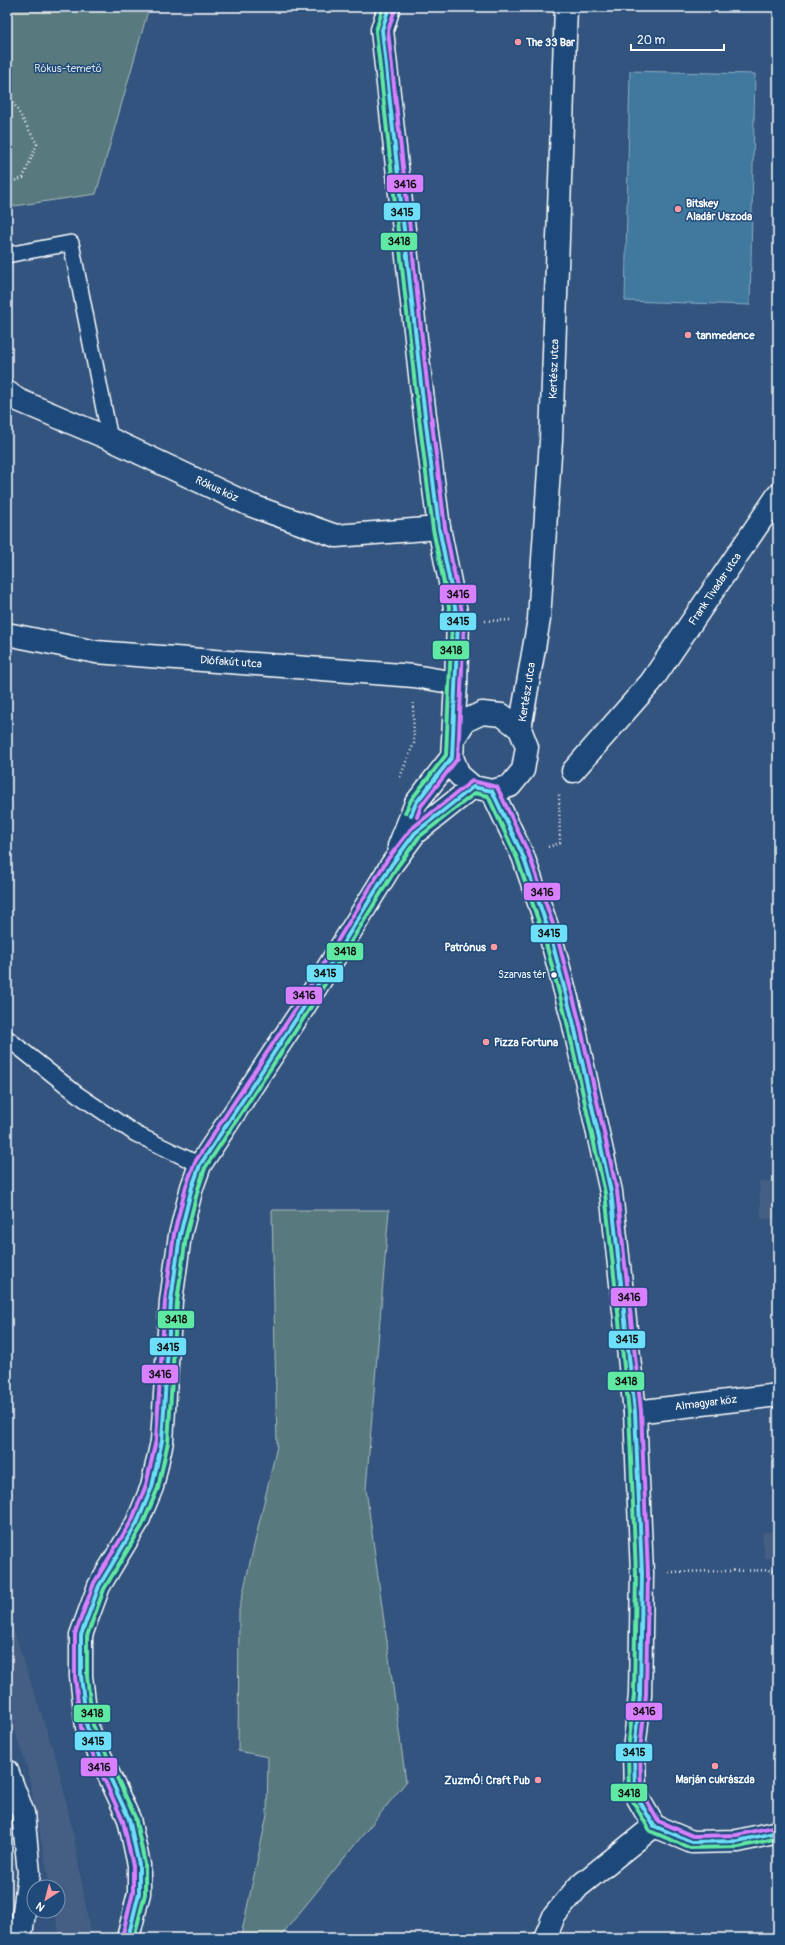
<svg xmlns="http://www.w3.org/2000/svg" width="785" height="1945" font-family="Pangolin,sans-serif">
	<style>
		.built { fill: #455e84 }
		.green { fill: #587a7f; stroke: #acbcbf }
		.water { fill: #41789e; stroke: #8daec5 }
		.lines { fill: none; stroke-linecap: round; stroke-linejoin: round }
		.lane-casing { stroke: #fff; stroke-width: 18 }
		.street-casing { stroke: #fff; stroke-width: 25 }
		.secondary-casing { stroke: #fff; stroke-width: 25 }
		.path { stroke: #fff; stroke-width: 2.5; stroke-dasharray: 1 3; stroke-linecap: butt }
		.lane { stroke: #1f4a7a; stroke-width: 15 }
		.street { stroke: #1f4a7a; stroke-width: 22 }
		.secondary { stroke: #1f4a7a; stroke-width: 22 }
		.bus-1-casing { stroke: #1f4a7a; stroke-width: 7 }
		.bus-2-casing { stroke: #1f4a7a; stroke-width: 7 }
		.bus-3-casing { stroke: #1f4a7a; stroke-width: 7 }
		.bus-1 { stroke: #6ddff8; stroke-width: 4 }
		.bus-2 { stroke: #60e9a3; stroke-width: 4 }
		.bus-3 { stroke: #d880ff; stroke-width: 4 }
		.poi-dot { fill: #ff9aa2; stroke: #1f4a7a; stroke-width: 1.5 }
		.bus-dot { fill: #fff; stroke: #1f4a7a; stroke-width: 1.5 }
		.labels { text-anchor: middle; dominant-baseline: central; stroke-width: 3; stroke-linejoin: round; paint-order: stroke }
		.bus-label { font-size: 10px; fill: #fff; stroke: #1f4a7a; text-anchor: end }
		.poi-label { font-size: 11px; font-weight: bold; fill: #fff; stroke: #1f4a7a; text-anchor: start }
		.park-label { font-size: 11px; fill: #d5dedf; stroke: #1f4a7a }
		.street-label { font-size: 11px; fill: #fff; stroke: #1f4a7a }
		.line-badge { stroke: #1f4a7a; stroke-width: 1.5 }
		.pale-badge-label { font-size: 11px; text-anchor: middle; font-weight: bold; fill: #111 }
	</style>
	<rect width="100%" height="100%" fill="#33547e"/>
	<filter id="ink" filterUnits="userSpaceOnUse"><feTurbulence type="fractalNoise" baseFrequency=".025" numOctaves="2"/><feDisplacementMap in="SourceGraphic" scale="8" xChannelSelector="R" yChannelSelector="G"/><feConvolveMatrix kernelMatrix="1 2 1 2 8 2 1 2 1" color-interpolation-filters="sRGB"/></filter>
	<g filter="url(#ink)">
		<g class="built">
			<polygon points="778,1181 778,1218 761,1219 759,1182"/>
			<polygon points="778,1530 778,1556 765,1559 762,1533"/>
			<polygon points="7,1610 58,1765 75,1843 91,1938 60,1938 55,1911 58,1911 58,1887 50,1887 27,1767 7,1708"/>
		</g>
		<g class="green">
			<polygon points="7,7 149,7 96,194 7,207"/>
			<polygon points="272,1210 389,1210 366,1489 406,1782 279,1938 248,1938 241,1936 267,1815 268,1757 238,1751 239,1610 277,1446"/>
		</g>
		<polygon class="water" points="630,71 755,74 750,305 625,301"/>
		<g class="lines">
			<g class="lane-casing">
				<g id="lane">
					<polyline points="7,255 71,243 110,439"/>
					<polyline points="7,1038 77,1094 136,1134 200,1165"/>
				</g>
			</g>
			<g class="street-casing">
				<g id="street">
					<polyline points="7,392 18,400 110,439 250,505 336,536 439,528"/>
					<polyline points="7,634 96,652 414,676 456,683"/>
					<polyline points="573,771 651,682 778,495"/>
					<polyline points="635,1412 778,1395"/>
					<polyline points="7,1771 23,1813 29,1873 22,1928 18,1938"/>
					<polyline points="545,1938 554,1916 578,1887 654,1826"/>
				</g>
			</g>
			<g class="secondary-casing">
				<g id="secondary">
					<polyline points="389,7 382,30 421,384 439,528 458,622 456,683 453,740 452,757 459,775 473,787 492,791 510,786 523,770 527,747 520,729 502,715 482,713 465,721 453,740"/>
					<polyline points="520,729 539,619 551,440 566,7"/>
					<polyline points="492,791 523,856 551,938 573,1021 611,1192 635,1412 642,1573 640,1695 634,1750 635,1793 654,1826 692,1842 738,1841 778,1832"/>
					<polyline points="399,846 416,803 452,757"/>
					<polyline points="128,1938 139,1893 139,1865 129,1819 87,1727 81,1676 81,1635 99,1586 137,1523 152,1487 162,1441 171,1301 180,1235 192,1187 200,1165 302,1010 392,864 415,833 473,787"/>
				</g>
			</g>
			<g class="path">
				<polyline points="7,92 37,144 23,178 7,183"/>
				<polyline points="485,621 512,620"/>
				<polyline points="400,777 414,743 413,703"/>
				<polyline points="548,847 560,843 559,794"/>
				<polyline points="669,1572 778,1570"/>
			</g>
			<use href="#lane" class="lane"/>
			<use href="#street" class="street"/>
			<use href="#secondary" class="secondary"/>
			<g class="bus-1-casing">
				<g id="bus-1">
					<polyline points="389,7 382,30 421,384 439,528 458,622 452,757 416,803 411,815"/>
					<polyline points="128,1938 139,1893 139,1865 129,1819 87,1727 81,1676 81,1635 99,1586 137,1523 152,1487 162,1441 171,1301 180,1235 192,1187 200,1165 302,1010 392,864 415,833 473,787 492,791 523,856 551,938 573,1021 611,1192 635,1412 642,1573 640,1695 634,1750 635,1793 654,1826 692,1842 738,1841 778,1832"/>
				</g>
			</g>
			<g class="bus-2-casing">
				<g id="bus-2">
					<polyline points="383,7 376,31 415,385 433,529 452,622 446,755 411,800 405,813"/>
					<polyline points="134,1938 145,1894 145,1864 135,1817 93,1725 87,1676 87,1636 104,1589 142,1526 158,1488 168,1442 177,1302 186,1236 198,1189 205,1168 307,1013 397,867 419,837 475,793 488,796 517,858 545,940 567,1022 605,1193 629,1412 636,1573 634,1695 628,1750 629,1794 650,1831 690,1848 739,1847 778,1838"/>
				</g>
			</g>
			<g class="bus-3-casing">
				<g id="bus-3">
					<polyline points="395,9 388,31 427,383 445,527 464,622 458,758 421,806 417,817"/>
					<polyline points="122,1937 133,1892 133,1866 123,1821 81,1728 75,1677 75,1634 94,1583 132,1520 146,1485 156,1440 165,1301 174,1234 186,1186 195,1162 297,1007 387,860 411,829 472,781 497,787 529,854 557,936 579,1020 617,1191 641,1411 648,1573 646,1695 640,1750 641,1791 658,1821 693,1836 737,1835 777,1826"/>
				</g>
			</g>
			<use href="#bus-1" class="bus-1"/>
			<use href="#bus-2" class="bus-2"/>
			<use href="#bus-3" class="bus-3"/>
		</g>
	</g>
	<g class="poi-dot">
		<circle cx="518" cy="42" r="4"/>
		<circle cx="678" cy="209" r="4"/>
		<circle cx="688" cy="335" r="4"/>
		<circle cx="494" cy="947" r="4"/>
		<circle cx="486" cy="1042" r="4"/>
		<circle cx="715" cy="1766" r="4"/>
		<circle cx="538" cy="1780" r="4"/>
	</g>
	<circle class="bus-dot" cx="554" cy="975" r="3.5"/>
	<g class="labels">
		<g class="bus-label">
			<text x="546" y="975">Szarvas tér</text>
		</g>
		<g class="poi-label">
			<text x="526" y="42">The 33 Bar</text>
			<text x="686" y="203">Bitskey<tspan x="686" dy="13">Aladár Uszoda</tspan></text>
			<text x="696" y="335">tanmedence</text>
			<text x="486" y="947" text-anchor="end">Patrónus</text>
			<text x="494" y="1042">Pizza Fortuna</text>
			<text x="715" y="1779" text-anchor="middle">Marján cukrászda</text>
			<text x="530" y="1780" text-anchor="end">ZuzmÓ! Craft Pub</text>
		</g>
		<g class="park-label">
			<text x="68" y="68">Rókus-temető</text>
		</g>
		<g class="street-label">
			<text transform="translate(554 369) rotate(-88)">Kertész utca</text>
			<text transform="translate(217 489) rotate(25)">Rókus köz</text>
			<text transform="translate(715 589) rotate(-56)">Frank Tivadar utca</text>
			<text transform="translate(231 662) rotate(4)">Diófakút utca</text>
			<text transform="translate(527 692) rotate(-81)">Kertész utca</text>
			<text transform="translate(706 1403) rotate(-7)">Almagyar köz</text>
		</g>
	</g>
	<g class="line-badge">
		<rect x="386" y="174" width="38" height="19" rx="4" fill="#d880ff"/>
		<rect x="383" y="202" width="38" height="19" rx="4" fill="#6ddff8"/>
		<rect x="380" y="232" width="38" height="19" rx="4" fill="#60e9a3"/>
		<rect x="439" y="584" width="38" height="20" rx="4" fill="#d880ff"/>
		<rect x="439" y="612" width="38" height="19" rx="4" fill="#6ddff8"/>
		<rect x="432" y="640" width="38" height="20" rx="4" fill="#60e9a3"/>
		<rect x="523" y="882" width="38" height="19" rx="4" fill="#d880ff"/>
		<rect x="530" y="924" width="38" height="19" rx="4" fill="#6ddff8"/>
		<rect x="326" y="942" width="38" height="19" rx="4" fill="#60e9a3"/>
		<rect x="306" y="964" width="38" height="19" rx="4" fill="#6ddff8"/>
		<rect x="285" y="986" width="38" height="19" rx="4" fill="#d880ff"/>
		<rect x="610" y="1287" width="38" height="20" rx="4" fill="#d880ff"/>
		<rect x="157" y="1310" width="38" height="19" rx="4" fill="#60e9a3"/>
		<rect x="608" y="1330" width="38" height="19" rx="4" fill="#6ddff8"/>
		<rect x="149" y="1337" width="38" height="19" rx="4" fill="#6ddff8"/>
		<rect x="141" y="1364" width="38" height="20" rx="4" fill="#d880ff"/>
		<rect x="607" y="1371" width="38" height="20" rx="4" fill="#60e9a3"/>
		<rect x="625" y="1702" width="38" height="19" rx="4" fill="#d880ff"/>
		<rect x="73" y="1704" width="38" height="19" rx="4" fill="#60e9a3"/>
		<rect x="74" y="1731" width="38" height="20" rx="4" fill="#6ddff8"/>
		<rect x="615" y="1743" width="38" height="19" rx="4" fill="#6ddff8"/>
		<rect x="80" y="1757" width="38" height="20" rx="4" fill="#d880ff"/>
		<rect x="610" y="1783" width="38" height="19" rx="4" fill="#60e9a3"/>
	</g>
	<g class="pale-badge-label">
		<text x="405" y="188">3416</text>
		<text x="402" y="216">3415</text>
		<text x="399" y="245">3418</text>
		<text x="458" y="598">3416</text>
		<text x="458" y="625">3415</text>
		<text x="451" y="654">3418</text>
		<text x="542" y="896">3416</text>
		<text x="549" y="937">3415</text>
		<text x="345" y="955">3418</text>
		<text x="325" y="977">3415</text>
		<text x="304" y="999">3416</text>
		<text x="629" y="1301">3416</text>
		<text x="176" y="1323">3418</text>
		<text x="627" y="1343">3415</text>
		<text x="168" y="1351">3415</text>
		<text x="160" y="1378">3416</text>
		<text x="626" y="1385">3418</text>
		<text x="644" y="1715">3416</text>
		<text x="92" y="1717">3418</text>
		<text x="93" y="1745">3415</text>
		<text x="634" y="1756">3415</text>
		<text x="99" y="1771">3416</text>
		<text x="629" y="1797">3418</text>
	</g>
	<rect width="785" height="1945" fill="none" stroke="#1f4a7a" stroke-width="24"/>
	<rect x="12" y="12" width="761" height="1921" fill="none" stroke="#fff" stroke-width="1.5" filter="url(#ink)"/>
	<g transform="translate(46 1899) rotate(216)"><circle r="19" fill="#1f4a7a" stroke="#7992af"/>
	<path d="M0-3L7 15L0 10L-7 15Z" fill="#ff9aa2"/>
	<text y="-6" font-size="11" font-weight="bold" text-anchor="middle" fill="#ffffff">N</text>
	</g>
	<path d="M631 44v6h93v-6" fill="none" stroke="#ffffff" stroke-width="2"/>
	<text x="637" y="44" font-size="12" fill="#ffffff" stroke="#1f4a7a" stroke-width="3" paint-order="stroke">20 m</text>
</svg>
